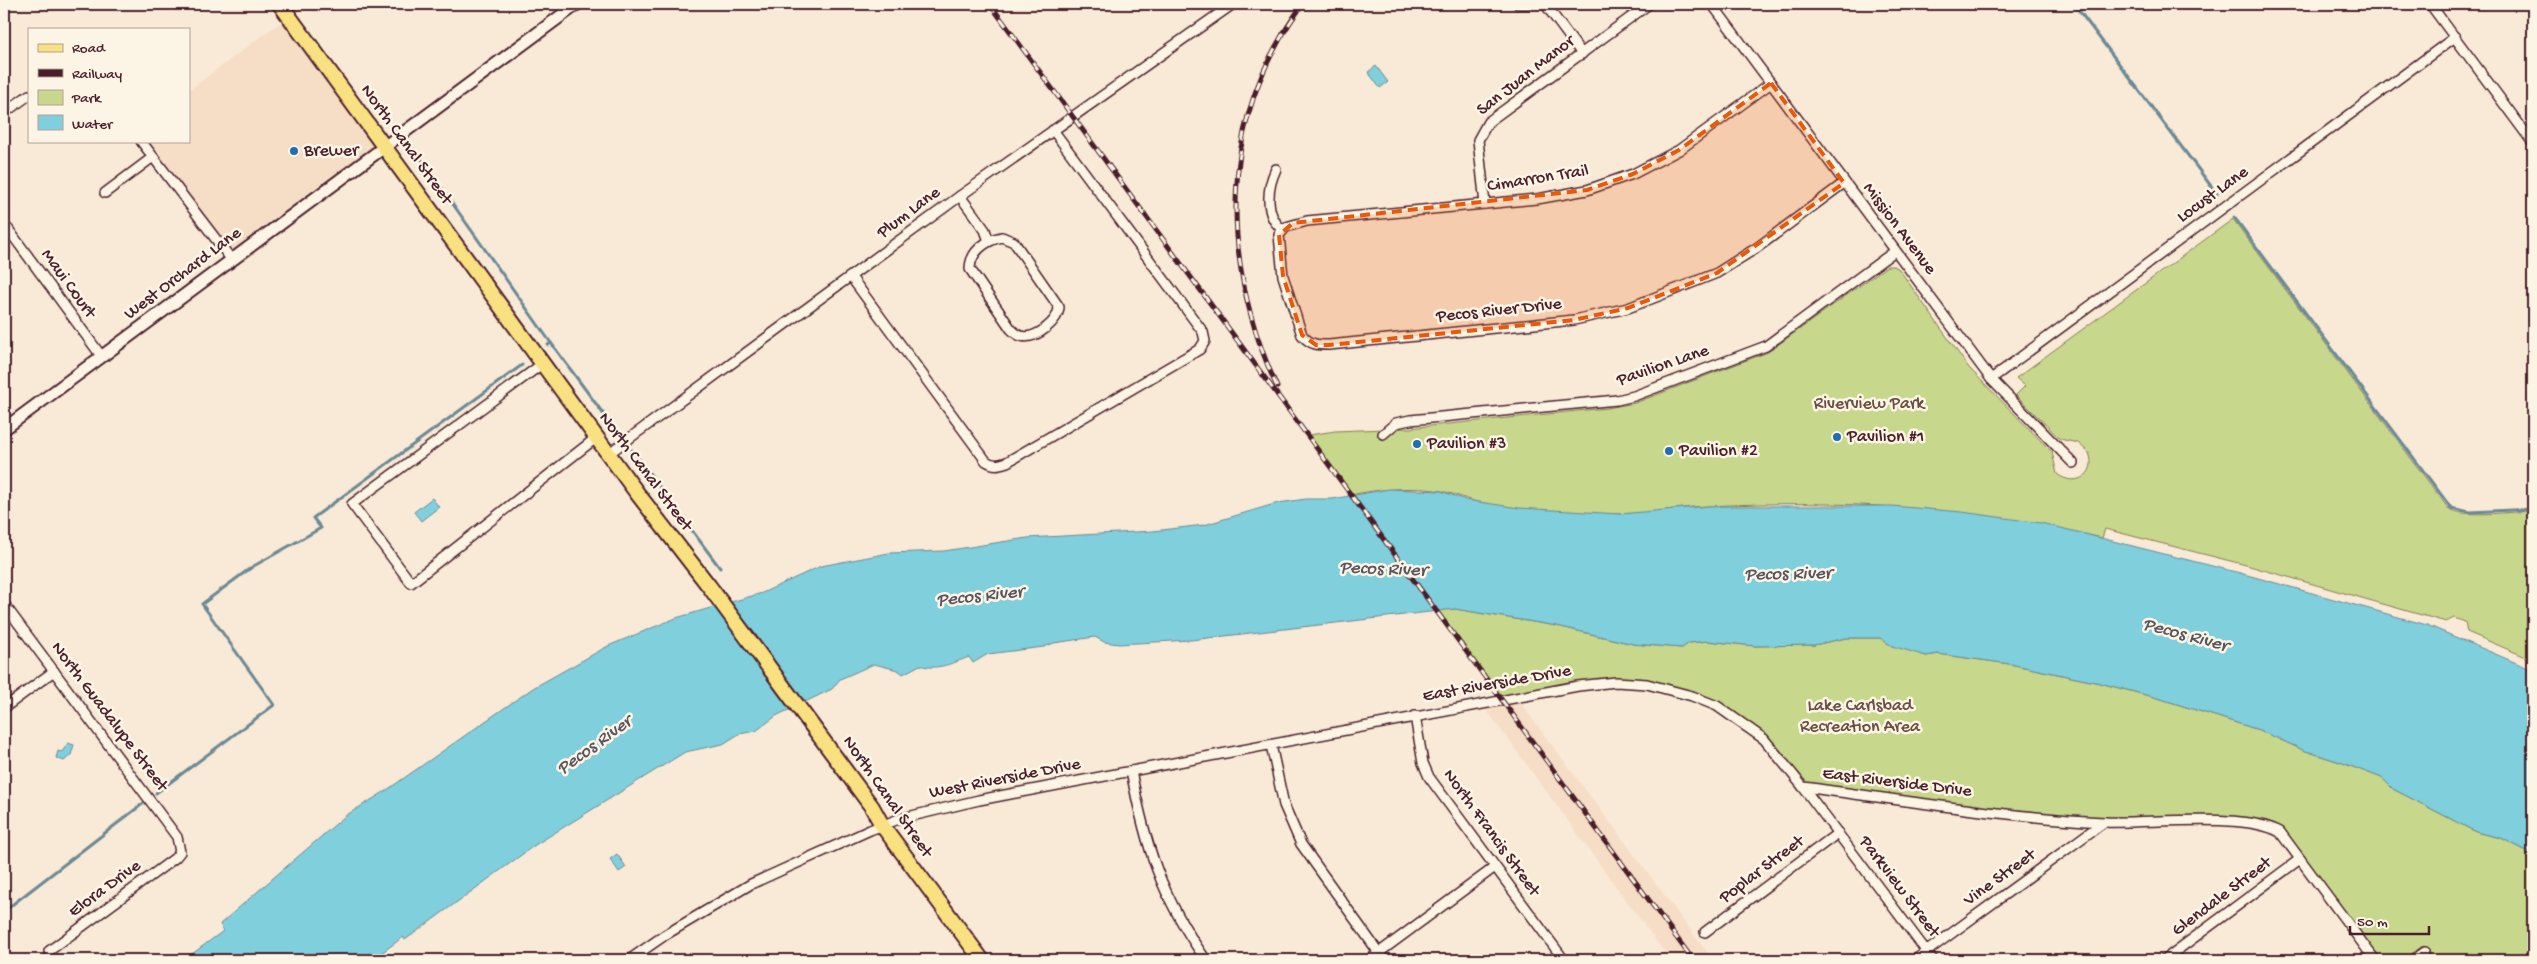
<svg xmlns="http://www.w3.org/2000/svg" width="2537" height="964" font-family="'Gochi Hand',sans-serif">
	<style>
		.built { fill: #f6ddc6 }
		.green { fill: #c7d78b; stroke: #887b5b }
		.water { fill: #80cfdc; stroke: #6a8995 }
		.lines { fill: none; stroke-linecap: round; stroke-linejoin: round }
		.stream { stroke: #6a8995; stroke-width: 3 }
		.minor-casing { stroke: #4a1f2b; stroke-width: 12 }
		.tertiary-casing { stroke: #4a1f2b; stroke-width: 15 }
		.primary-casing { stroke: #4a1f2b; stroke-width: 18 }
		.minor { stroke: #fcf5e5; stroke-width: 9 }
		.tertiary { stroke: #fcf5e5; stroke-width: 11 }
		.primary { stroke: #f9e181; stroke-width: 14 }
		.rail-casing { stroke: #4a1f2b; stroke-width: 5 }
		.rail { stroke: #fcf5e5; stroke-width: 3; stroke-dasharray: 9; stroke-linecap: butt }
		.marked { fill: #e8590c; fill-opacity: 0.2; stroke: #e8590c; stroke-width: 4; stroke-dasharray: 10 6; stroke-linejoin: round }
		.poi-dot { fill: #1f6fb2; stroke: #fcf5e5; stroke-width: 2 }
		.labels { text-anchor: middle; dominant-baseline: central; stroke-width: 5; stroke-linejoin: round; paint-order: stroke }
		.street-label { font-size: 18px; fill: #4a1f2b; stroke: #fcf5e5 }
		.poi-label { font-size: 18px; fill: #4a1f2b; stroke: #fcf5e5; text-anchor: start }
		.park-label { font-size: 18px; fill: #694d43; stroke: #fcf5e5 }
		.water-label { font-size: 19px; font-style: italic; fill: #5a5460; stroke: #fcf5e5 }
	</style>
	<rect width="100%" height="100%" fill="#f9ead7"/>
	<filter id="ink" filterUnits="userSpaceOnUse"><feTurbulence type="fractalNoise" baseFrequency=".02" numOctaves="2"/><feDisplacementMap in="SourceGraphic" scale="10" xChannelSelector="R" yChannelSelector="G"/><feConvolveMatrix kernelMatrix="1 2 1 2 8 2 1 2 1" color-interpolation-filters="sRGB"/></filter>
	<g filter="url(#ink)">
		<g class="built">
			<polygon points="280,4 309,4 291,17 384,146 231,259 141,141 189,141 189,90 289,16"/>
			<polygon points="1516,697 1713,960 1670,960 1482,704"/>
		</g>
		<g class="green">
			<path d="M2233,219l215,289c13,11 67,3 85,3v149l-66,-28 -2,-10 -11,-4 -8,4 -200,-57 -141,-36 -3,9c-128,-31 -262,-39 -393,-32 -30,1 -61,8 -91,8 -42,-1 -87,-3 -129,-9 -16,-3 -31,-10 -47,-14 -27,-5 -65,-2 -91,4l-42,-60 26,-4 74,-3 198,-20 28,-5 133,-51 119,-86h7l5,3 70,99 83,84 5,22c18,14 41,1 32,-21l-11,-10 -18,-4 -44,-44 9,-9 -9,-8z"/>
			<polygon points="1455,609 1557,626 1633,644 1682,648 1689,643 1708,641 1755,646 1814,645 1846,638 1880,638 1892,646 1905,648 1926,656 1938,654 2010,664 2100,683 2161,699 2259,730 2303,750 2340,762 2382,778 2393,789 2476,832 2501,838 2533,854 2533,960 2375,960 2280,832 2264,825 2104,822 1803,787 1778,753 1717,706 1632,682 1501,700 1434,610"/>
		</g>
		<g class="water">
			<polygon points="1376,66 1388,82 1380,88 1368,72"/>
			<path d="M1389,489l52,2 25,9 53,8 101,6 89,-8h183l70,6 79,11 199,50 187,52 106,45v184l-32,-16 -25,-6 -83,-43 -11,-11 -42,-16 -37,-12 -44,-20 -98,-31 -61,-16 -90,-19 -72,-10 -12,2 -34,-10 -12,-8h-34l-32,7 -59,1 -47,-5 -19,2 -7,5 -49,-4 -76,-18 -102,-17 -264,31 -72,4 -15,-2 -9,-5 -41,6 -10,4 -56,7 -15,9 -4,-6c-16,6 -33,14 -49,8l-17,9 -5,-4 -24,-6 -34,15 -8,10 -56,27 -20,15 -17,3 -16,10 -38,8 -150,93 -130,95 -2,-3 -31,23h-188l39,-29 -3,-7 125,-108 39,-24 149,-104 75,-42 68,-28 86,-25 59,-27 68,-13 55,-2 83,-13 126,-7 51,-6 74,-22 28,-4h26z"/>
			<polygon points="432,498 439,507 421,521 414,512"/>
			<polygon points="68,743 74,745 71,755 64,761 56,758 58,751 62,752"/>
			<polygon points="617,854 626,867 619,872 610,859"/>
		</g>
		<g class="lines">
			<g class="stream">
				<polyline points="2074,4 2217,194"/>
				<polyline points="414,149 551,343"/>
				<polyline points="2234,217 2451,508 2470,512 2533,509"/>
				<polyline points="548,345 551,343 619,435"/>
				<polyline points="632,450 720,568"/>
				<polyline points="156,793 274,705 202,604 252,567 321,528 313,518 522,365"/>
				<polyline points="4,911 145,802"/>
			</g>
			<g class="minor-casing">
				<g id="minor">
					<polyline points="1518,4 1528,4"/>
					<polyline points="1545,4 1582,54"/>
					<polyline points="1712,4 1991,379 2073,463"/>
					<polyline points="2430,4 2533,143"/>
					<path d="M1771,83l-92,67 -46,24 -46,16 -50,9 -230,22 -21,6 -7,8 4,41 19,59c9,10 15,10 27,10l245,-25 54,-12 89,-35 41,-26 86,-64"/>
					<polyline points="4,113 29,95"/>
					<polyline points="141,141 231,259"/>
					<path d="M1276,169c-9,19 -12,47 7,61"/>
					<polyline points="105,193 153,157"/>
					<polyline points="960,196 985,230 989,241"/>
					<polyline points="1485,204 1478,140 1488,122 1649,4"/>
					<polyline points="8,229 102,357"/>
					<path d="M1002,237l12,5 45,65c0,14 -23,33 -38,29 -4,-1 -7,-4 -10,-7l-41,-60c0,-17 16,-29 32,-32z"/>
					<path d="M851,277l135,184c8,5 12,4 21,1l193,-113 5,-8 -2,-9 -150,-202"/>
					<polyline points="542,364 352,504 411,583 596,438"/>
					<polyline points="1991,379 2455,37"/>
					<polyline points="1383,434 1396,423 1410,420 1617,400 1634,396 1766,346 1895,251"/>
					<polyline points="608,454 960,196 1233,4"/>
					<polyline points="4,604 177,837 180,852 175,858 49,951"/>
					<polyline points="4,708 54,671"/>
					<polyline points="1415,716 1423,763 1429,777 1564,960"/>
					<polyline points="1271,745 1284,805 1301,844 1384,960"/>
					<path d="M1131,771c15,77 30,125 75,189"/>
					<polyline points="1803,787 1933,960"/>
					<polyline points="1705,932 1838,833"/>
					<path d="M629,960l36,-25 86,-51 119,-54 29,-11 80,-19 599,-114 38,-4 31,2 45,12 25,10 47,33 39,48c100,13 200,30 301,35 44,2 141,-10 176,10l95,128"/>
					<polyline points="1369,960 1495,867"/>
					<polyline points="1915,960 2104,822"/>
					<polyline points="2164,960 2300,859"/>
					<polyline points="2413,960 2424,952"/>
				</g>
			</g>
			<g class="tertiary-casing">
				<polyline id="tertiary" points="4,429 577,4"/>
			</g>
			<g class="primary-casing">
				<polyline id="primary" points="280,4 637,493 709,586 872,807 882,825 982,960"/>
			</g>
			<use href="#minor" class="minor"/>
			<use href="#tertiary" class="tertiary"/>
			<use href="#primary" class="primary"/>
			<g class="rail-casing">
				<g id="rail">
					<polyline points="990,4 1693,960"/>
					<path d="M1277,387c-57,-126 -60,-268 26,-383"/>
				</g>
			</g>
			<use href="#rail" class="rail"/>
		</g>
	</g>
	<path class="marked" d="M1771,83l73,100 -127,90 -89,35 -54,12 -245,25h-13l-14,-10 -19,-59 -4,-41 14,-12 294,-33 46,-16 46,-24z"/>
	<g class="poi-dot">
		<circle cx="294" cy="151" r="5"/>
		<circle cx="1837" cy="437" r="5"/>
		<circle cx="1417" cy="444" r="5"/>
		<circle cx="1669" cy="451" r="5"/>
	</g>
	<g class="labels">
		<g class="street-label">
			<text transform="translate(1526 76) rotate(-38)">San Juan Manor</text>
			<text transform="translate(406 145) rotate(54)">North Canal Street</text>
			<text transform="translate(1538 179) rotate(-9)">Cimarron Trail</text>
			<text transform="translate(2213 195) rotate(-36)">Locust Lane</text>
			<text transform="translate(909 213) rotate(-37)">Plum Lane</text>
			<text transform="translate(1899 229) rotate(53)">Mission Avenue</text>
			<text transform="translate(183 274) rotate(-37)">West Orchard Lane</text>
			<text transform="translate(68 284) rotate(54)">Maui Court</text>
			<text transform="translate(1499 311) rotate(-6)">Pecos River Drive</text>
			<text transform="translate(1663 366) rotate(-19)">Pavilion Lane</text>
			<text transform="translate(645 472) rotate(53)">North Canal Street</text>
			<text transform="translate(1497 684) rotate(-10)">East Riverside Drive</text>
			<text transform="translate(109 717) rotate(53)">North Guadalupe Street</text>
			<text transform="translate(1005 779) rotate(-11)">West Riverside Drive</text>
			<text transform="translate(1897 783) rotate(7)">East Riverside Drive</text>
			<text transform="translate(887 797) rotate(55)">North Canal Street</text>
			<text transform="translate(1491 833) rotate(54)">North Francis Street</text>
			<text transform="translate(1762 870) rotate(-37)">Poplar Street</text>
			<text transform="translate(2000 878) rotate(-36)">Vine Street</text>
			<text transform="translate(1899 887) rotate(53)">Parkview Street</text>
			<text transform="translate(105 889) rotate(-36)">Elora Drive</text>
			<text transform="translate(2222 897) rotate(-37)">Glendale Street</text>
		</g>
		<g class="poi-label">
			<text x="304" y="151">Brewer</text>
			<text x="1847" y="437">Pavilion #1</text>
			<text x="1427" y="444">Pavilion #3</text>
			<text x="1679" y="451">Pavilion #2</text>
		</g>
		<g class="park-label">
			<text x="1869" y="404">Riverview Park</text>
			<text x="1860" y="706">Lake Carlsbad<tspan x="1860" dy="21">Recreation Area</tspan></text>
		</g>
		<g class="water-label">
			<text transform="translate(1383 570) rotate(2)">Pecos River</text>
			<text transform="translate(1788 575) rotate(-1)">Pecos River</text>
			<text transform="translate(980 597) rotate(-6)">Pecos River</text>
			<text transform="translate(2185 636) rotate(15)">Pecos River</text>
			<text transform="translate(595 746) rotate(-36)">Pecos River</text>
		</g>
	</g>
	<rect width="2537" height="964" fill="none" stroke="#fcf5e5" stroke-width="20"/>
	<rect x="10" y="10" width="2517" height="944" fill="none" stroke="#4a1f2b" stroke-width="2" filter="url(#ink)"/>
	<rect x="28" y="28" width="162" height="115" fill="#fcf5e5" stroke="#b59f9b"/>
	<rect x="38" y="44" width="25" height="8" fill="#f9e181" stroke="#b59f9b"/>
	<text x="72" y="52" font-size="15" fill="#4a1f2b">Road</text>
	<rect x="38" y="69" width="25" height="8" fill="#4a1f2b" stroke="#b59f9b"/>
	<text x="72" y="78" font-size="15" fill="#4a1f2b">Railway</text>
	<rect x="38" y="90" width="25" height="15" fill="#c7d78b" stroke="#b59f9b"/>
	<text x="72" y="102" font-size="15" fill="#4a1f2b">Park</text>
	<rect x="38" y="115" width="25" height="15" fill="#80cfdc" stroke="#b59f9b"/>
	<text x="72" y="128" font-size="15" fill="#4a1f2b">Water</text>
	<path d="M2350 926v8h79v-8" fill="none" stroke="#4a1f2b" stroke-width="2.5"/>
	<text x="2357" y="926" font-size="15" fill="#4a1f2b" stroke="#fcf5e5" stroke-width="4" paint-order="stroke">50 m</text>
</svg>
